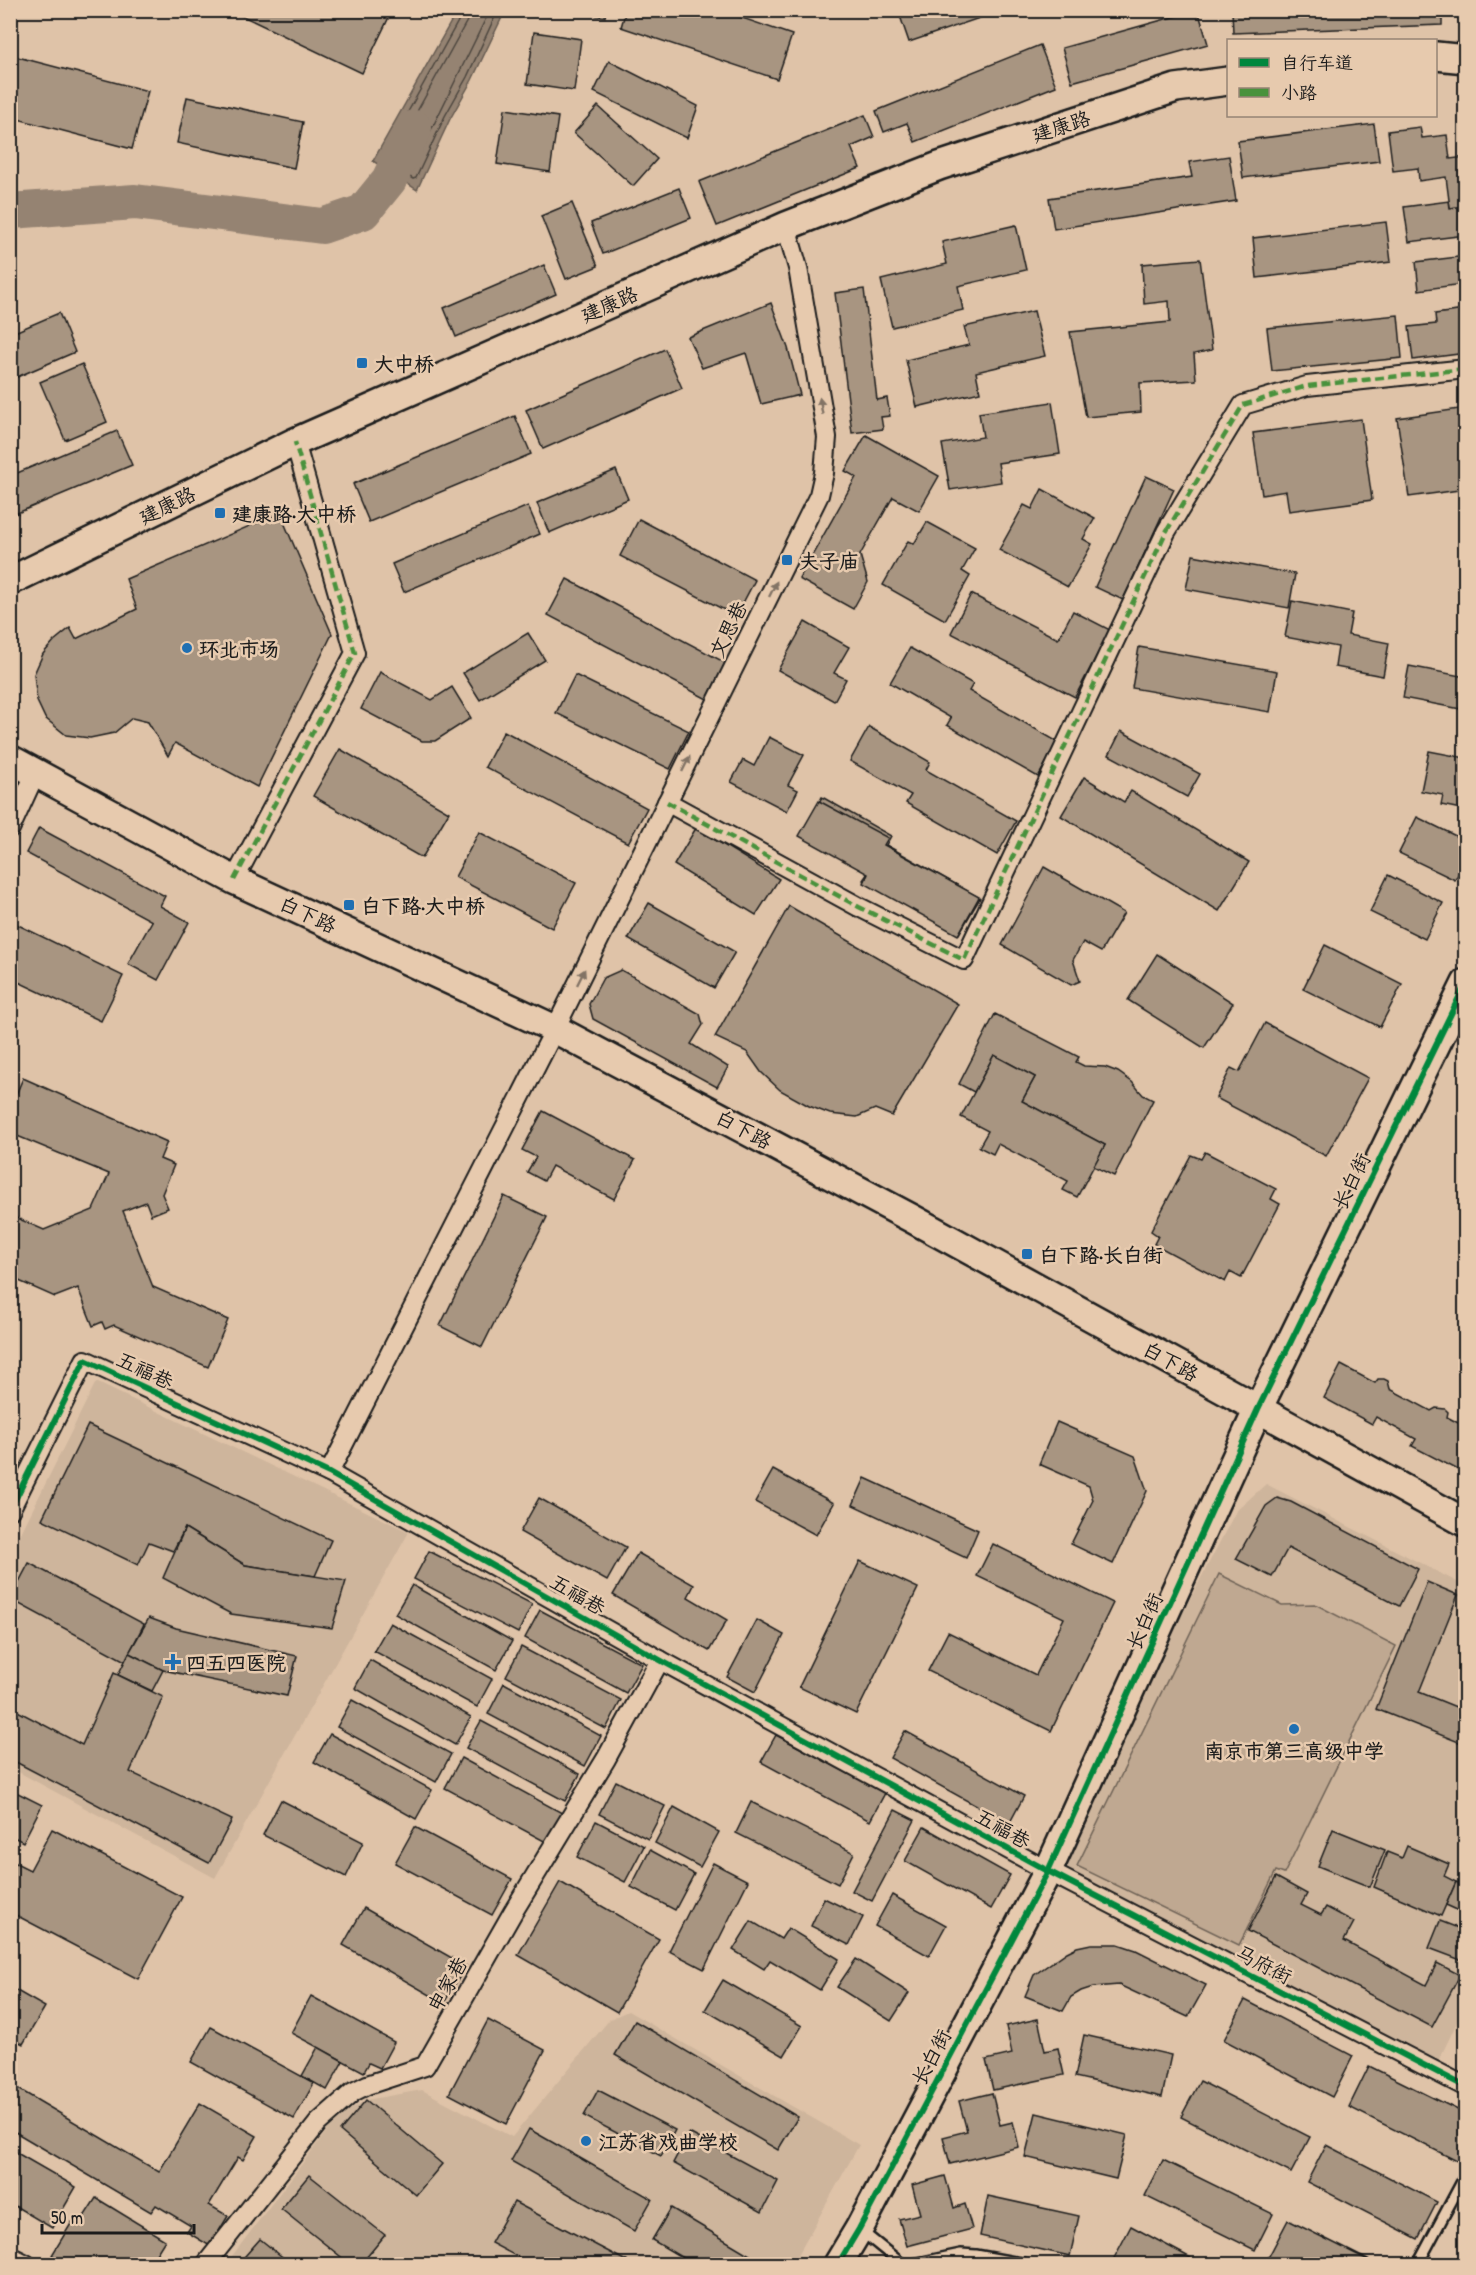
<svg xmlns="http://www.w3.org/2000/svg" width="1476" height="2275" font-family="'Patrick Hand','LXGW WenKai TC',sans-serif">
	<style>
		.built { fill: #ceb59c }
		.green { fill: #bfa891; stroke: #6e6256; stroke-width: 1.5 }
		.water { fill: #958372; stroke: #655a50; stroke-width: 1.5 }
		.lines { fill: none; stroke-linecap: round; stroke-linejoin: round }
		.shore { stroke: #4c453e; stroke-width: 1.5 }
		.river { stroke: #958372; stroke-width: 36 }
		.building { fill: #a89581; stroke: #1c1c1c; stroke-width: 1.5 }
		.lane-casing { stroke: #1c1c1c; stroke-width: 14 }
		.street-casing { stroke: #1c1c1c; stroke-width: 22 }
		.secondary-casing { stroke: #1c1c1c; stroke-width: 32 }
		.lane { stroke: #e7caae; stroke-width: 9 }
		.street { stroke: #e7caae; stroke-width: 18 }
		.secondary { stroke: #e7caae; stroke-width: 27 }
		.quiet { stroke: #49923c; stroke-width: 4.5; stroke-dasharray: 9 4.5; stroke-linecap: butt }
		.cycleway-casing { stroke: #e7caae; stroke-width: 10 }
		.cycleway { stroke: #00873e; stroke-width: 6 }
		.oneway { fill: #827365 }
		.poi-dot { fill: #1f6fb2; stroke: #e7caae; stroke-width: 2 }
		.labels { text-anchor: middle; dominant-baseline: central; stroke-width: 5; stroke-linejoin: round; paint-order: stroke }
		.street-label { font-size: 20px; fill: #1c1c1c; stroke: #e7caae }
		.poi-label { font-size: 20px; font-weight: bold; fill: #1c1c1c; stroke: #e7caae; text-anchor: start }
	</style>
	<rect width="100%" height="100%" fill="#dfc3a8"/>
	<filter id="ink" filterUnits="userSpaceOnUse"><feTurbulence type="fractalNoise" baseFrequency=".0167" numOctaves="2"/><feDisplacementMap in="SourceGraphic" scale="12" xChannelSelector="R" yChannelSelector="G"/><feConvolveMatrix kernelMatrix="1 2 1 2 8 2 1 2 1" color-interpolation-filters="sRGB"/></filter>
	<g filter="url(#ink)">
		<g class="built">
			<polygon points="96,1382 409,1532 215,1878 11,1768 10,1555"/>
			<polygon points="1266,1484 1465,1586 1465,2006 1434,2070 1048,1871 1236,1511"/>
			<polygon points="628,2011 859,2145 793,2264 226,2264 336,2119 366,2100 422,2090 512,2137 610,2019"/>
		</g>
		<polygon class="green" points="1219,1574 1282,1605 1315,1604 1396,1646 1284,1874 1276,1871 1239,1945 1077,1866"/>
		<polygon class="water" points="457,11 505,11 472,80 450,119 417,190 373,161"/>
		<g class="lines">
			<g class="shore">
				<polyline points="462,10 461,16 383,157 384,160 413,179 416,178 445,116 467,77 498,10"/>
				<polyline points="469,10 468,19 393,155 394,158 409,168 413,167 490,10"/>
			</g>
			<polyline class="river" points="10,211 135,202 322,226 363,212 389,180 414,128"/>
		</g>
		<g class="building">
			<polygon points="230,10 386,10 391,13 362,73"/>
			<polygon points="560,10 606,10 605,17"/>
			<polygon points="626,10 719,10 792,35 777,79 621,27"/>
			<polygon points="898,10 1000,10 1000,11 909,42"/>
			<polygon points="1198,10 1208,44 1072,82 1062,48"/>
			<polygon points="1232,10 1442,10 1442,25 1233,33"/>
			<polygon points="534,32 581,39 574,91 527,84"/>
			<polygon points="1040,45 1056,86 915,142 907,123 884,132 876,111"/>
			<polygon points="10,55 148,91 132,149 10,117"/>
			<polygon points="609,61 698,106 687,138 594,92"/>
			<polygon points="187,97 303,122 294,168 177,143"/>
			<polygon points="598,106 657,159 633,186 574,133"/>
			<polygon points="505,109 558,117 550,172 497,164"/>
			<polygon points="865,115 874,137 851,147 860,168 717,226 699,182"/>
			<polygon points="1374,124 1379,161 1243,178 1238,141"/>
			<polygon points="1420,127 1422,138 1447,135 1450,159 1466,157 1466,206 1450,208 1446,177 1419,181 1418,168 1393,171 1388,131"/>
			<polygon points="1229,156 1236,201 1054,229 1049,198 1192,177 1189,162"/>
			<polygon points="679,188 691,218 603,254 591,223"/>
			<polygon points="1449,201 1450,208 1466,206 1466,235 1409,242 1404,207"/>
			<polygon points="572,203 598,266 566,279 541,216"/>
			<polygon points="1386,222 1391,262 1257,278 1253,238"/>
			<polygon points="1016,225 1026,270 958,286 963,310 892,327 881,280 947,264 942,242"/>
			<polygon points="1466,256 1466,353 1413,360 1409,327 1436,324 1435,314 1465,310 1462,284 1419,290 1416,262"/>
			<polygon points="1200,259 1212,350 1194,354 1196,380 1140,383 1141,412 1086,417 1070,332 1170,322 1169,301 1144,304 1142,264"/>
			<polygon points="544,265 556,294 456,337 444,308"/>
			<polygon points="864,289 877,400 887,398 890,416 881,417 883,429 852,433 835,293"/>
			<polygon points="771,303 788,348 800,395 761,404 746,353 702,368 688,337"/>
			<polygon points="1034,311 1045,356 976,372 980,392 917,407 906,360 969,345 964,327"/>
			<polygon points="59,313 75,352 10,380 10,334"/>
			<polygon points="1398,315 1402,358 1272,371 1267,328"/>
			<polygon points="665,349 682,388 543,449 526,410"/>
			<polygon points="82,364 107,422 65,440 40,382"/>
			<polygon points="1052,402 1060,454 998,463 1001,482 950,490 942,444 983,437 979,413"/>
			<polygon points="1466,408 1466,489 1409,497 1397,418"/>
			<polygon points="515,416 531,454 369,522 353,484"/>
			<polygon points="1361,419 1372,500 1289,511 1286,491 1262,495 1253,433"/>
			<polygon points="117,431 132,465 10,516 10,476"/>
			<polygon points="866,435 939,476 919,511 893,497 860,555 868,582 853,609 799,579 856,477 845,471"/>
			<polygon points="616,470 628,499 549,533 537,503"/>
			<polygon points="1146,476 1174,489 1123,600 1095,587"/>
			<polygon points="1042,489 1095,518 1083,539 1092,544 1068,587 999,550 1024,505 1032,509"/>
			<polygon points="528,506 540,534 404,592 392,564"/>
			<polygon points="280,513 332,634 257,787 175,743 168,756 148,722 132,718 114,733 90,738 66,735 45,718 37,701 34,674 43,654 54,641 70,628 76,639 137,609 126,579"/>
			<polygon points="639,519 755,580 736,616 620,556"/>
			<polygon points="927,522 975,548 962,571 970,576 945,620 883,585 908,541 914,544"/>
			<polygon points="1193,555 1295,574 1289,608 1186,589"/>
			<polygon points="567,579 726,663 707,699 548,615"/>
			<polygon points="971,594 1058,639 1073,611 1110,630 1075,697 951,633"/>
			<polygon points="1292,601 1352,613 1348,635 1389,643 1383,676 1335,667 1338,647 1285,637"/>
			<polygon points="805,622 849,647 834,673 846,679 834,701 778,670"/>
			<polygon points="528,633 545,660 480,700 463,673"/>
			<polygon points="1139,647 1277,671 1270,712 1132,688"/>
			<polygon points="910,648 973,684 969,691 1058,742 1038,777 947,725 951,718 890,683"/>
			<polygon points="1409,666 1466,677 1466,710 1403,698"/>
			<polygon points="380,672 432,700 452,687 471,718 435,741 422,741 361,709"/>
			<polygon points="575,675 689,731 670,769 556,713"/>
			<polygon points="869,727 930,762 926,770 1016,821 997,855 906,803 911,795 850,761"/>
			<polygon points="504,731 647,808 628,843 485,767"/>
			<polygon points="1121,731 1200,774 1187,797 1109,755"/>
			<polygon points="769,737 804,755 788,785 798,790 787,811 731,782 743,760 754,766"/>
			<polygon points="340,749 449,812 422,858 313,796"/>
			<polygon points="1429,751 1466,758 1466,810 1441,805 1443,795 1421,791"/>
			<polygon points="1084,777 1124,802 1131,791 1249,862 1219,911 1061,816"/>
			<polygon points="822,797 891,836 886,845 980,898 959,934 863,880 868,873 801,835"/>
			<polygon points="819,801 888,838 884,845 979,897 958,935 864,883 868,874 799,836"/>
			<polygon points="1417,817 1466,841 1466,859 1455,880 1399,853"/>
			<polygon points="39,828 165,896 160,906 189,922 158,980 128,964 152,921 26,853"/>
			<polygon points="696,828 779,879 756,915 674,865"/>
			<polygon points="479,832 576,883 552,928 455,877"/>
			<polygon points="1044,867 1124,913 1101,952 1083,942 1073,960 1080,981 1071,985 1002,945"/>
			<polygon points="1388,875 1443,903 1425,939 1370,912"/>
			<polygon points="649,903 735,952 714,988 628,939"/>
			<polygon points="789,906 958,1004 892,1116 875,1109 857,1117 830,1114 809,1106 780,1090 761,1072 747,1052 715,1037"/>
			<polygon points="10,921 123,976 101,1021 10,978"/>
			<polygon points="1325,945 1402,984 1380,1027 1303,989"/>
			<polygon points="1157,954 1233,1003 1204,1048 1128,1000"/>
			<polygon points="621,970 700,1014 703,1025 691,1044 728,1067 717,1087 593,1019 589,1004 603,978"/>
			<polygon points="995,1014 1079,1057 1076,1062 1084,1066 1105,1067 1118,1072 1132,1082 1143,1095 1153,1100 1114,1176 1093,1166 1105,1145 1022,1101 1035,1077 994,1055 974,1092 959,1084"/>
			<polygon points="1265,1023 1368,1078 1326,1156 1216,1098 1231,1068 1239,1072"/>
			<polygon points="994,1055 1035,1077 1022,1101 1105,1145 1077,1197 1063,1190 1068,1181 998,1144 993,1154 979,1147 988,1131 961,1117"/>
			<polygon points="23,1078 167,1142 160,1159 174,1165 162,1194 168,1208 151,1215 146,1202 123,1211 153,1287 228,1320 208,1367 114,1325 105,1329 102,1322 93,1326 78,1288 55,1297 10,1277 10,1215 44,1230 93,1210 109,1174 10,1133 10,1109"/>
			<polygon points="543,1111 635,1160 614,1199 552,1166 544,1181 527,1172 536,1157 522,1150"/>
			<polygon points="1205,1152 1276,1189 1271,1199 1280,1204 1241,1278 1230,1272 1225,1282 1154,1244 1158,1236 1151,1231 1191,1155 1201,1159"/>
			<polygon points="504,1196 547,1217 482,1347 440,1326"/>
			<polygon points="1341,1365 1375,1383 1378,1379 1384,1379 1388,1381 1390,1389 1431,1411 1436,1408 1445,1409 1448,1412 1447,1417 1466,1427 1466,1470 1464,1473 1412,1446 1416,1439 1376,1417 1372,1424 1324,1398"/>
			<polygon points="1057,1422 1135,1456 1147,1491 1113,1564 1071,1544 1093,1500 1089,1486 1039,1464"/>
			<polygon points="88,1425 331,1540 315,1576 245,1565 185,1528 173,1551 149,1542 138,1565 42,1519"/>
			<polygon points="773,1470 834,1503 816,1535 755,1502"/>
			<polygon points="865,1478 978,1530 966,1558 853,1505"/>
			<polygon points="539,1498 626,1547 607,1581 520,1532"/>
			<polygon points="1277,1498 1291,1502 1418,1569 1399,1606 1288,1548 1272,1577 1236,1559 1266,1506"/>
			<polygon points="185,1528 245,1565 346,1581 332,1628 231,1614 163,1578"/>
			<polygon points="993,1544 1113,1603 1051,1731 928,1671 948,1632 1036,1675 1064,1618 977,1576"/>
			<polygon points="429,1551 532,1604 518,1633 414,1579"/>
			<polygon points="638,1553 694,1585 688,1597 727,1620 709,1651 613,1595"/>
			<polygon points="860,1561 918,1588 856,1714 799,1687"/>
			<polygon points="29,1563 144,1624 125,1661 10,1599"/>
			<polygon points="1427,1582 1458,1595 1419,1692 1466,1711 1466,1745 1376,1709"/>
			<polygon points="412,1585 512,1641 496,1670 395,1614"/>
			<polygon points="540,1610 642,1664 626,1693 525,1638"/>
			<polygon points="149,1618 176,1628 297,1656 287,1696 163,1670 129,1653"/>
			<polygon points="757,1620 784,1635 755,1692 727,1677"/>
			<polygon points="390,1623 492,1679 477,1707 374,1651"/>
			<polygon points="521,1647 621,1700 606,1729 506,1676"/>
			<polygon points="129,1653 163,1670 152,1691 118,1675"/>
			<polygon points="370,1660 471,1717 455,1745 355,1688"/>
			<polygon points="114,1673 163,1697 130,1772 232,1820 209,1863 10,1759 10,1707 82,1745"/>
			<polygon points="504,1683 601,1736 585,1766 488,1714"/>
			<polygon points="352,1700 451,1754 436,1782 337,1727"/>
			<polygon points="481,1721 580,1774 565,1801 466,1748"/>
			<polygon points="905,1731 1024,1796 1009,1824 890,1758"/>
			<polygon points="330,1734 432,1790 416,1819 314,1762"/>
			<polygon points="776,1735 885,1793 870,1821 761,1762"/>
			<polygon points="461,1758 562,1813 546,1842 445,1788"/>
			<polygon points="616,1781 665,1806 648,1839 599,1814"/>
			<polygon points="10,1789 42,1805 23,1842 10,1835"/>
			<polygon points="281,1800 363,1842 346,1877 263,1835"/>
			<polygon points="751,1802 854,1853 838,1884 736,1833"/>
			<polygon points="674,1807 719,1832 700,1867 655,1843"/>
			<polygon points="895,1810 915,1820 872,1901 852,1891"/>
			<polygon points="596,1821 644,1846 625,1882 577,1857"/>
			<polygon points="415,1827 512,1879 492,1915 395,1863"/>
			<polygon points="924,1827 1010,1875 991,1909 905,1861"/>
			<polygon points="52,1829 182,1897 138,1979 10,1912 10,1860 30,1870"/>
			<polygon points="1333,1829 1385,1850 1370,1887 1318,1866"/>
			<polygon points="1407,1846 1449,1864 1444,1876 1456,1882 1441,1916 1374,1887 1387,1852 1402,1858"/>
			<polygon points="650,1850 694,1874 675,1910 631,1887"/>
			<polygon points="713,1863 748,1881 704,1969 669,1951"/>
			<polygon points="1276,1877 1307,1894 1301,1905 1321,1915 1326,1907 1354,1922 1344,1941 1426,1985 1437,1963 1460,1975 1432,2027 1248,1931"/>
			<polygon points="560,1882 659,1939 617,2012 518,1955"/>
			<polygon points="1456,1882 1466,1886 1466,1914 1446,1905"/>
			<polygon points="892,1895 946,1925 929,1956 875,1926"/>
			<polygon points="824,1898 863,1917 849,1945 811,1926"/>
			<polygon points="364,1908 466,1966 444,2003 343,1945"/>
			<polygon points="751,1921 781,1939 788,1928 839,1959 820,1990 770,1960 764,1969 733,1950"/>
			<polygon points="1440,1921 1466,1931 1466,1962 1429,1948"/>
			<polygon points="1091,1944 1118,1944 1136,1950 1206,1985 1188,2017 1119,1985 1093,1987 1081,1991 1071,1997 1063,2011 1025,1996 1034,1975 1067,1952 1077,1947"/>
			<polygon points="856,1959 909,1993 891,2021 837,1987"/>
			<polygon points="723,1980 802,2026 784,2056 705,2010"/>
			<polygon points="10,1987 45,2007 23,2044 10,2037"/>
			<polygon points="311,1996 394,2042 380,2068 369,2063 364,2072 291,2033"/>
			<polygon points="1245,2000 1353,2056 1332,2097 1224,2040"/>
			<polygon points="1038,2019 1045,2051 1058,2048 1064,2075 993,2090 986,2060 1012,2054 1006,2026"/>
			<polygon points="488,2020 545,2050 506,2124 449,2094"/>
			<polygon points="635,2021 798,2117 778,2150 615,2055"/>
			<polygon points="211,2027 314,2083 294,2119 191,2062"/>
			<polygon points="1084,2035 1171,2055 1162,2097 1075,2077"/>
			<polygon points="318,2047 343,2061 327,2090 302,2076"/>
			<polygon points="1369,2066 1466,2114 1466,2150 1459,2162 1349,2107"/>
			<polygon points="1200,2081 1310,2137 1291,2173 1181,2117"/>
			<polygon points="10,2084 159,2172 200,2103 257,2136 243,2160 238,2157 209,2205 228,2216 210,2246 187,2232 191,2226 156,2205 151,2212 10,2129"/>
			<polygon points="598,2090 675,2130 661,2156 584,2116"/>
			<polygon points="992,2093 1000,2125 1013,2122 1019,2147 950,2164 943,2137 967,2131 959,2101"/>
			<polygon points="366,2100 442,2164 416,2195 340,2131"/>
			<polygon points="1036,2113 1127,2135 1116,2179 1025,2157"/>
			<polygon points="529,2129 652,2199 634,2231 511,2161"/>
			<polygon points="689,2133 778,2181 762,2212 673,2163"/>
			<polygon points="1326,2145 1437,2202 1418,2239 1307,2182"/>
			<polygon points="10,2149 76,2187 52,2228 10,2203"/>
			<polygon points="1163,2160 1273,2214 1255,2250 1145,2196"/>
			<polygon points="309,2175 385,2235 361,2264 350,2264 281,2209"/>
			<polygon points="945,2176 954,2208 965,2204 972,2229 907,2246 899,2219 920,2214 912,2185"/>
			<polygon points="988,2196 1079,2216 1070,2256 980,2236"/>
			<polygon points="96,2198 165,2240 150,2264 66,2264 52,2255 72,2222 78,2226"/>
			<polygon points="514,2202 632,2264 531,2264 491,2243"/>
			<polygon points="671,2208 765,2264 693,2264 652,2240"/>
			<polygon points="1288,2220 1376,2264 1276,2264 1267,2260"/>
			<polygon points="1131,2226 1202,2264 1117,2264 1112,2262"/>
			<polygon points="260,2239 291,2264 238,2264"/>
		</g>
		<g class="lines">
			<g class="lane-casing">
				<g id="lane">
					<polyline points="860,2230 902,2264"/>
					<polyline points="913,2264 961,2254 976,2255 1026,2264"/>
					<polyline points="1418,2264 1466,2174"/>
				</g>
			</g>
			<g class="street-casing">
				<g id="street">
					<polyline points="667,802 859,907 964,960 1166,532 1243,405 1307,386 1466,369"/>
					<polyline points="10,829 36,772"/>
					<polyline points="234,880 355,653 295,442"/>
					<polyline points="329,1473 555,1029 819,495 824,473 827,437 798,268 786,226"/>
					<polyline points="10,1510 85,1360 329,1473 660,1660 1048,1871 1466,2087"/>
					<polyline points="10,2256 26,2264"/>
					<polyline points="206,2264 318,2123 353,2092 367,2085 425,2066 513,1912 606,1759 660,1660"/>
				</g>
			</g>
			<g class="secondary-casing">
				<g id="secondary">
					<polyline points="1436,56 1466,59"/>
					<polyline points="10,581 295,442 786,226 939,166 1176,88 1228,81"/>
					<polyline points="10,759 234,880 555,1029 911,1218 1466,1523"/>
					<polyline points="838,2264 859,2229 1048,1871 1258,1409 1466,983"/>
				</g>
			</g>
			<use href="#lane" class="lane"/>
			<use href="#street" class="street"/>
			<use href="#secondary" class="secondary"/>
			<g class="quiet">
				<polyline points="667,802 859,907 964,960 1166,532 1243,405 1307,386 1466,369"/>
				<polyline points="234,880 355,653 295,442"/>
			</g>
			<g class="cycleway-casing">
				<g id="cycleway">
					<polyline points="10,1510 85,1360 329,1473 660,1660 1048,1871 1466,2087"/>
					<polyline points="838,2264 859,2229 1048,1871 1258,1409 1466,983"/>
				</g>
			</g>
			<use href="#cycleway" class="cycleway"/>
		</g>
		<defs><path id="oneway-solid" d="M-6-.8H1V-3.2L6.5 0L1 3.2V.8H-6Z" transform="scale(1.5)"/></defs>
		<g class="oneway">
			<use href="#oneway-solid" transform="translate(821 406) rotate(-100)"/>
			<use href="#oneway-solid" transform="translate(773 589) rotate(-64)"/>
			<use href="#oneway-solid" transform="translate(686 764) rotate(-64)"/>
			<use href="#oneway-solid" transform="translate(581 977) rotate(-64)"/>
		</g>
	</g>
	<g class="poi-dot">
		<rect x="356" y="357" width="12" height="12" rx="3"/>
		<rect x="214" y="507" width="12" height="12" rx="3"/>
		<rect x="781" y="554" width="12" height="12" rx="3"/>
		<circle cx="187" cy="648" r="6"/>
		<rect x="343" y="899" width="12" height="12" rx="3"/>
		<rect x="1021" y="1248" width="12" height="12" rx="3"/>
		<path d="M170 1653h6v6h6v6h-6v6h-6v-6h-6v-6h6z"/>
		<circle cx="1294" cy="1729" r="6"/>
		<circle cx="586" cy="2141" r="6"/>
	</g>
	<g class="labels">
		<g class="street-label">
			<text transform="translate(1061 126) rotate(-18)">建康路</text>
			<text transform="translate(609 304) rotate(-24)">建康路</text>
			<text transform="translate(167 505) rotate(-26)">建康路</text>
			<text transform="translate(728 629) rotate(-64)">文思巷</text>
			<text transform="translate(308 914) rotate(25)">白下路</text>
			<text transform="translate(744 1129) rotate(28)">白下路</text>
			<text transform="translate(1351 1181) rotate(-64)">长白街</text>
			<text transform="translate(1171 1361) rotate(29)">白下路</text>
			<text transform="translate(145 1370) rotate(25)">五福巷</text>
			<text transform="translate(578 1594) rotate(30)">五福巷</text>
			<text transform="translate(1144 1621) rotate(-66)">长白街</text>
			<text transform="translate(1003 1828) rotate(29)">五福巷</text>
			<text transform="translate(1264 1964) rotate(27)">马府街</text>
			<text transform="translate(447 1984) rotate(-61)">申家巷</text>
			<text transform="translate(931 2057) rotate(-62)">长白街</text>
		</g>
		<g class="poi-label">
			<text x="374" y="363">大中桥</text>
			<text x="232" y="513">建康路·大中桥</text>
			<text x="799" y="560">夫子庙</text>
			<text x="199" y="648">环北市场</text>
			<text x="361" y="905">白下路·大中桥</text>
			<text x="1039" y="1254">白下路·长白街</text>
			<text x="186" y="1662">四五四医院</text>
			<text x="1294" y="1750" text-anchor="middle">南京市第三高级中学</text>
			<text x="598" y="2141">江苏省戏曲学校</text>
		</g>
	</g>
	<rect width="1476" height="2275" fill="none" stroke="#e7caae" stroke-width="36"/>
	<rect x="18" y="18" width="1440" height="2239" fill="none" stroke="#1c1c1c" stroke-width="2" filter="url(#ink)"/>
	<rect x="1227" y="39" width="210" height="78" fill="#e7caae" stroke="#968474" stroke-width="1.5"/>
	<rect x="1239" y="58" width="30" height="9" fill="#00873e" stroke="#968474" stroke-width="1.5"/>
	<text x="1281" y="69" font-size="18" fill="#1c1c1c">自行车道</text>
	<rect x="1239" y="88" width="30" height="9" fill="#49923c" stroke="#968474" stroke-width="1.5"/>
	<text x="1281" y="99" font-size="18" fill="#1c1c1c">小路</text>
	<path d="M42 2224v9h152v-9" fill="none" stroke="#1c1c1c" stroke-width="3"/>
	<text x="51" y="2224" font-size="18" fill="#1c1c1c" stroke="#e7caae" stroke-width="4.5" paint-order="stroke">50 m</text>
</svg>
